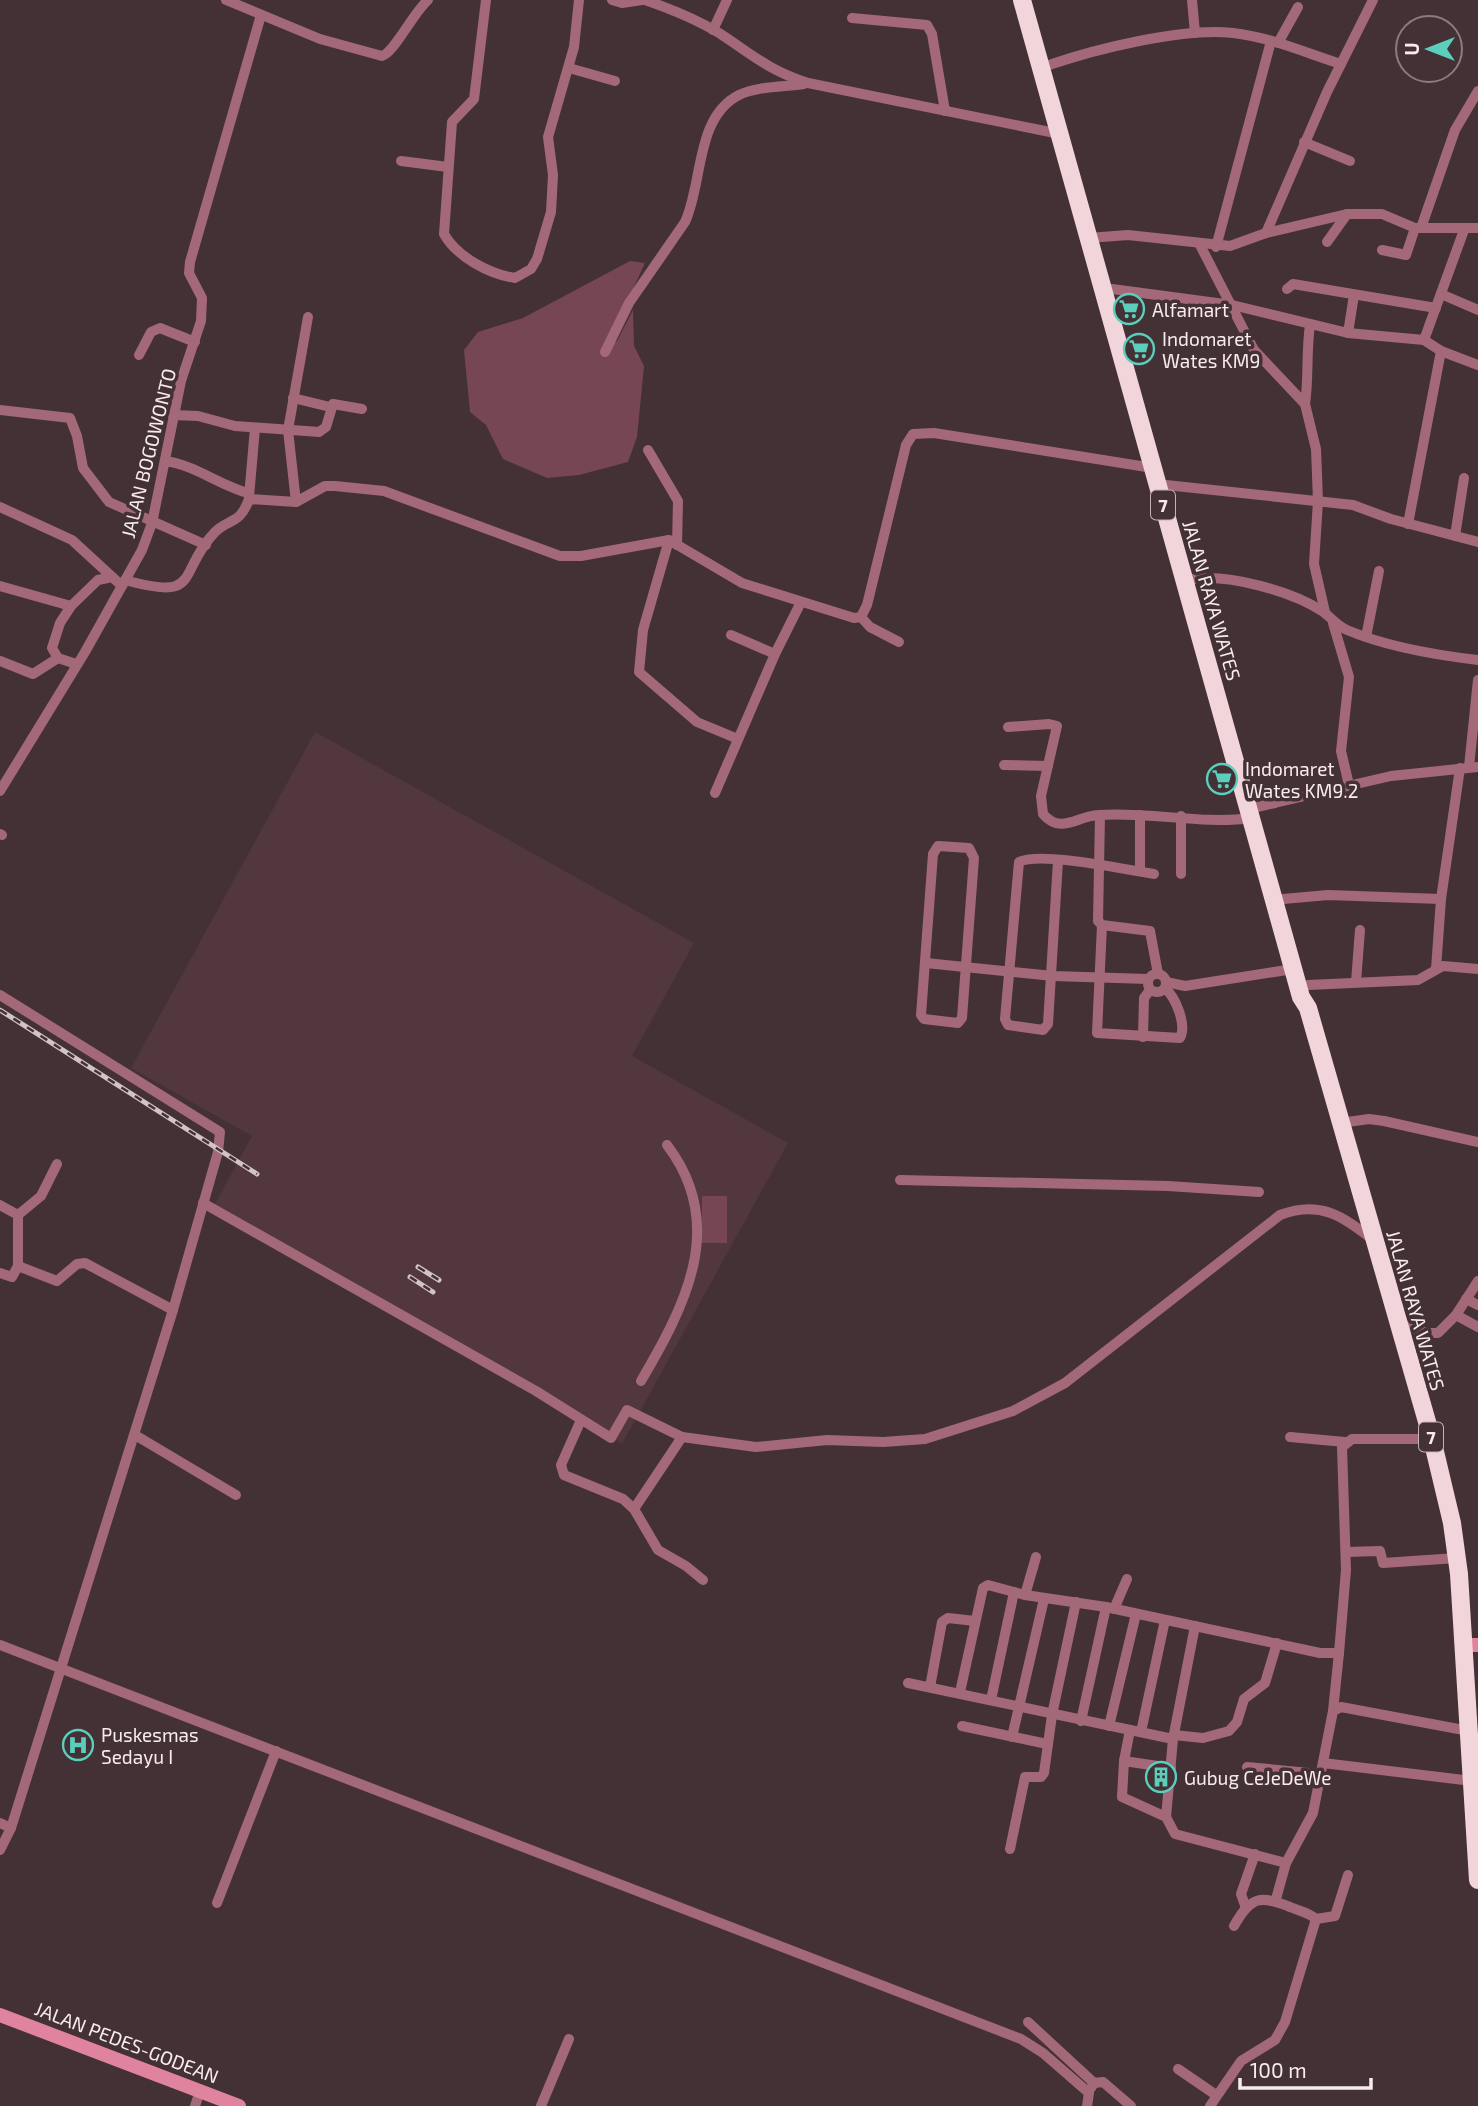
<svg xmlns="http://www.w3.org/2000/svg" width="1478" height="2106" font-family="'Exo 2',sans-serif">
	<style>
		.built { fill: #52373e }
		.green { fill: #764654 }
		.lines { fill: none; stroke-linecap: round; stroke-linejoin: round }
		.street { stroke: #a46979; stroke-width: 10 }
		.secondary { stroke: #e0839f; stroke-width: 14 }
		.highway { stroke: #f2d4db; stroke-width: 18 }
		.rail-casing { stroke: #d2c3c7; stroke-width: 5 }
		.rail { stroke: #443136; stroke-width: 2.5; stroke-dasharray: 8; stroke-linecap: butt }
		.labels { text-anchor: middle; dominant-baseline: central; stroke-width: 7; stroke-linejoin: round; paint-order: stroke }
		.shield { fill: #443136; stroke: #c2b3b7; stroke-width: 2 }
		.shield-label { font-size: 18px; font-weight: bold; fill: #f8ebee }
		.poi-label { font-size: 19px; fill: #f8ebee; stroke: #443136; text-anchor: start }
		.street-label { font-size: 19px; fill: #f8ebee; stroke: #443136 }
	</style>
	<rect width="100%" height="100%" fill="#443136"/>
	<polygon class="built" points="315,732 694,943 632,1056 788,1143 622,1444 496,1363 214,1206 252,1136 131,1068"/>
	<g class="green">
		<polygon points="630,261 645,263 609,341 612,344 617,341 633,310 634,346 644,366 637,437 628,462 579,475 547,478 503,459 486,425 470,412 464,350 478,332 523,318"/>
		<rect x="702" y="1196" width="25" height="47"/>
	</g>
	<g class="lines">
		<g class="street">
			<path d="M226,0l94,39 62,17c12,-3 31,-43 46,-56"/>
			<path d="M486,0l-12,99 -22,23 -8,112c13,23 45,40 71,44l16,-9 6,-10 14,-47 2,-37 -5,-38 26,-90 5,-47"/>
			<polyline points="612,0 622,3 642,0"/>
			<path d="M645,0c26,9 51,19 74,33 34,22 49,37 89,50l252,51"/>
			<polyline points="1192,0 1195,33"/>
			<polyline points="852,18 927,25 932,34 945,111"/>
			<polyline points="713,30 727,0"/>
			<polyline points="1278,43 1298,7"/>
			<path d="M1049,65c47,-16 135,-38 184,-32 37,4 73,20 108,31"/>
			<polyline points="569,68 615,81"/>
			<polyline points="1304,142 1350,161"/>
			<polyline points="401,161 448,167"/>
			<polyline points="1421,228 1455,130 1478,91"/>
			<polyline points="1266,233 1327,92 1373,0"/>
			<polyline points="1088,238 1128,235 1230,246 1266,233 1347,214 1382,214 1415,228 1478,228"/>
			<polyline points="1327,242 1347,214"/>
			<polyline points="1200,245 1254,350 1305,404 1316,449 1318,501 1314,564 1325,612"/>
			<polyline points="1216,247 1271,41"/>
			<polyline points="1382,250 1406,255 1415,228"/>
			<polyline points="1112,289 1232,305 1348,333 1424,340 1441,351 1408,524"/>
			<polyline points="1287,289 1293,284 1436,308"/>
			<polyline points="1441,294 1478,310"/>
			<polyline points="1348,333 1354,295"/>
			<polyline points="1424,340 1464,230"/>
			<polyline points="1441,351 1478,365"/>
			<path d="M605,352l24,-49 56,-81c18,-38 10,-105 54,-127 19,-9 45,-8 65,-11"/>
			<polyline points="139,355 151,332 160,328 195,342"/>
			<polyline points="293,398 330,407"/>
			<path d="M1305,404c4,-27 1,-52 5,-79"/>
			<polyline points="0,410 70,418 77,436 83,468 109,502 206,545"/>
			<polyline points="173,415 198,416 235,426 319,432 326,427 333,404 362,409"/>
			<polyline points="648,450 678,501 677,545"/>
			<path d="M165,461c30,4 54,24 83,32"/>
			<polyline points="1166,485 1353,505 1391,519 1478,542"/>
			<polyline points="249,497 255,428"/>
			<polyline points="296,502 288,430 308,317"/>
			<polyline points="0,507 72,540 122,586"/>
			<polyline points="1455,536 1464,478"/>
			<polyline points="669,540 643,630 639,672 697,722 738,739"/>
			<path d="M1193,579c36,-5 98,12 129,32 9,6 14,14 25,19 40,17 88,25 131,30"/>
			<path d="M125,580c78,22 51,-7 90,-48 14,-14 25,-7 34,-33l47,3 29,-16h10l49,5 176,65h21l88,-16 73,43 112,35 7,-1 6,-12 39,-160 7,-11 21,-1 219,35"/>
			<polyline points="0,586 71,606 60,623 52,648 58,658 76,664"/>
			<polyline points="71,606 98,580 112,577"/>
			<polyline points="861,617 870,627 899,642"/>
			<polyline points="1333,623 1349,677 1341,751 1349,785"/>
			<polyline points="731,635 775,654"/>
			<polyline points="1366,637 1379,571"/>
			<polyline points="0,661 33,674 58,658"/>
			<path d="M1008,727l41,-3 8,2 -16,70 2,18c18,21 34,2 55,1 51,-4 103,10 153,3"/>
			<polyline points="1004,765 1048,766"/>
			<polyline points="1469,767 1478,680"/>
			<polyline points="0,791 85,652 142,550 152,523 181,381 201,321 202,298 189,273 190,262 261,15"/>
			<polyline points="715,793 775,654 801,602"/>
			<polyline points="1279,802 1391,776 1478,767"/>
			<polyline points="1257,807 1275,803"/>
			<polyline points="1100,815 1098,921 1102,925 1150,931 1158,974"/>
			<polyline points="1140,815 1140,868"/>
			<polyline points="1181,816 1181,874"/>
			<polyline points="0,834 2,835"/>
			<polygon points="938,846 969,848 974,858 962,1018 958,1023 924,1019 921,1015 933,854"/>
			<path d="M1058,861l-10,163 -5,6 -35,-5 -3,-6 14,-157c21,-11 108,8 135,12"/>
			<polyline points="1283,899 1328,895 1441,899"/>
			<path d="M1102,925l-5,108 83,5c7,-13 -4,-40 -15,-50"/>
			<polyline points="926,963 1053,976 1148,979"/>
			<polyline points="1436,969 1441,899 1460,768"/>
			<circle cx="1157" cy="983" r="9"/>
			<polyline points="1166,982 1185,986 1293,969"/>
			<polyline points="1356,982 1360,930"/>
			<polyline points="1308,985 1418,980 1443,966 1478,969"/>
			<polyline points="0,995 220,1132 218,1152 173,1310 11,1828 0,1850"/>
			<polyline points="1143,1037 1144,998 1150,990"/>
			<polyline points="1340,1123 1369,1119 1384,1121 1478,1142"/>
			<polyline points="57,1164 41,1196 18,1215 18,1266 57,1281 77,1264 85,1263 173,1310"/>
			<polyline points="900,1180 1168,1186 1259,1192"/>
			<polyline points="203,1203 536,1391 611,1438 627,1410 682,1437"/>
			<polyline points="0,1205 18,1215"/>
			<polyline points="0,1273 12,1277 18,1266"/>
			<polyline points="1466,1299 1478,1305"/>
			<polyline points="1456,1315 1478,1327"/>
			<polyline points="1399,1322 1426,1333 1438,1333 1456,1315 1478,1281"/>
			<path d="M641,1381c44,-75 87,-156 26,-236"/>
			<polyline points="581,1420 561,1465 564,1475 623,1499 634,1509 658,1550 686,1566 703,1580"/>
			<polyline points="135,1435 236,1495"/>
			<polyline points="1290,1437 1345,1442"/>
			<path d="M634,1509l48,-72 74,10 71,-7 56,2 42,-3 88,-28 52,-28 215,-168c40,-15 62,1 92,24"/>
			<polyline points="1346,1552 1380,1551 1383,1563 1457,1558"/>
			<polyline points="1025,1595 1036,1557"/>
			<polyline points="1114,1609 1127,1579"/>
			<polyline points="0,1645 1021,2039 1043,2053 1089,2093 1087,2106"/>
			<polyline points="908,1683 1173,1739"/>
			<polyline points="930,1687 942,1622 948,1618 975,1621"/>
			<polyline points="960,1692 983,1588 988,1585 1025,1595 1106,1607 1320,1653 1339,1653 1346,1570 1342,1447 1352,1439 1432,1439"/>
			<polyline points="991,1700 1014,1592"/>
			<polyline points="1333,1711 1339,1653"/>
			<polyline points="1081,1721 1106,1607"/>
			<polyline points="962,1726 1047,1744"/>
			<polyline points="1109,1726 1136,1614"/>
			<polyline points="1141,1732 1165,1620"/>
			<polyline points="1174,1735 1203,1738 1229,1731 1237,1722 1244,1699 1265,1683 1277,1643"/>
			<polyline points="1012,1737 1044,1599"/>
			<polyline points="1124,1761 1130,1730"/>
			<polyline points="1323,1763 1472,1781"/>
			<polyline points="1247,1767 1320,1774"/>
			<polyline points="1171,1768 1124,1761 1122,1797 1166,1817 1175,1834 1286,1863"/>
			<polyline points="1166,1817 1173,1739 1195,1626"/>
			<polyline points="0,1823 11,1828"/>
			<polyline points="1010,1849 1025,1777 1041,1777 1044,1773 1052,1715 1076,1602"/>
			<polyline points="1276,1899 1286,1863 1313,1813 1333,1711 1341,1707 1469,1731"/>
			<polyline points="217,1903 276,1751"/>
			<polyline points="1246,1908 1241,1894 1255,1854"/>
			<polyline points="1316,1919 1335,1916 1348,1875"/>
			<polyline points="1028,2022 1094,2083"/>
			<polyline points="1178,2069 1216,2095"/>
			<polyline points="1091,2088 1094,2083 1103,2082 1131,2106"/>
			<polyline points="195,2106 200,2091"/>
			<polyline points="541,2106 569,2039"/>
			<path d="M1210,2106l31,-45 34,-21 10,-18 31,-103c-8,-7 -17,-8 -26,-12 -30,-12 -39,-11 -56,19"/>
		</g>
		<g class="secondary">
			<polyline points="1464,1645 1478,1645"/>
			<polyline points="0,2015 239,2106"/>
		</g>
		<polyline class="highway" points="1022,0 1301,997 1308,1008 1432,1439 1452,1523 1459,1574 1478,1880"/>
		<g class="rail-casing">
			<g id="rail">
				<polyline points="0,1010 257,1174"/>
				<polyline points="418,1267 439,1280"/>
				<polyline points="410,1277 433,1292"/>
			</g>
		</g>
		<use href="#rail" class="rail"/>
	</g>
	<defs>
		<g id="supermarket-ring" transform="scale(1.575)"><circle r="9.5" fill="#443136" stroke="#5bcebc" stroke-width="1.5"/><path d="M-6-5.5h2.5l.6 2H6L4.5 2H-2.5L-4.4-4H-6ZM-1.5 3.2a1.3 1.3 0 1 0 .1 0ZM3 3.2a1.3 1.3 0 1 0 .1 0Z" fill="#5bcebc"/></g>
		<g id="hospital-ring" transform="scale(1.575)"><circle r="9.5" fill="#443136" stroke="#5bcebc" stroke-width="1.5"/><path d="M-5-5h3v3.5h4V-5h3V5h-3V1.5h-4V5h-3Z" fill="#5bcebc"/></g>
		<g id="building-ring" transform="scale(1.575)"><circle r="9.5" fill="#443136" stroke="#5bcebc" stroke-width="1.5"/><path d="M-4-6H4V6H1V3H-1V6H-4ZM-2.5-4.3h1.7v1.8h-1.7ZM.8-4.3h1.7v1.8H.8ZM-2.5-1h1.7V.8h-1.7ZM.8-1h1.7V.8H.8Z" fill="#5bcebc"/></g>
	</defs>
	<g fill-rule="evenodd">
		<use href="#supermarket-ring" x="1129" y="309"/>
		<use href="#supermarket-ring" x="1139" y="349"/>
		<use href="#supermarket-ring" x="1222" y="779"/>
		<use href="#hospital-ring" x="78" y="1745"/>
		<use href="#building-ring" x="1161" y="1777"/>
	</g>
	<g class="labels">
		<g class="shield">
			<rect x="1151" y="490.5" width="24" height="29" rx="5"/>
			<rect x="1419" y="1422.5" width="24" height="29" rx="5"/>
		</g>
		<g class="shield-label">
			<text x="1163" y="505">7</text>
			<text x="1431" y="1437">7</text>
		</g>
		<g class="poi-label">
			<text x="1152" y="309">Alfamart</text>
			<text x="1162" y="338">Indomaret<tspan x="1162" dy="22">Wates KM9</tspan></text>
			<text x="1245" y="768">Indomaret<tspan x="1245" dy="22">Wates KM9.2</tspan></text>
			<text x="101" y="1734">Puskesmas<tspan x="101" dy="22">Sedayu I</tspan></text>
			<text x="1184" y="1777">Gubug CeJeDeWe</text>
		</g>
		<g class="street-label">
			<text transform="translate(148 453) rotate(-76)">JALAN BOGOWONTO</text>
			<text transform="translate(1212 600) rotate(74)">JALAN RAYA WATES</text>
			<text transform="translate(1416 1310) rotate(74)">JALAN RAYA WATES</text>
			<text transform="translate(127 2042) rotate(21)">JALAN PEDES-GODEAN</text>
		</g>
	</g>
	<g transform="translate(1429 49) rotate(270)"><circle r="33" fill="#443136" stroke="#8c7b80" stroke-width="2"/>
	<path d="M0-5L12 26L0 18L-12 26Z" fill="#5bcebc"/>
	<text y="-10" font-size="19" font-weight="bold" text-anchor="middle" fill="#f8ebee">U</text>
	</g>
	<path d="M1240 2078v10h131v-10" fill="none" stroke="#f8ebee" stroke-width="3.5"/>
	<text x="1250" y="2078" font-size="21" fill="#f8ebee" stroke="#443136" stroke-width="5" paint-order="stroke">100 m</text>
</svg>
